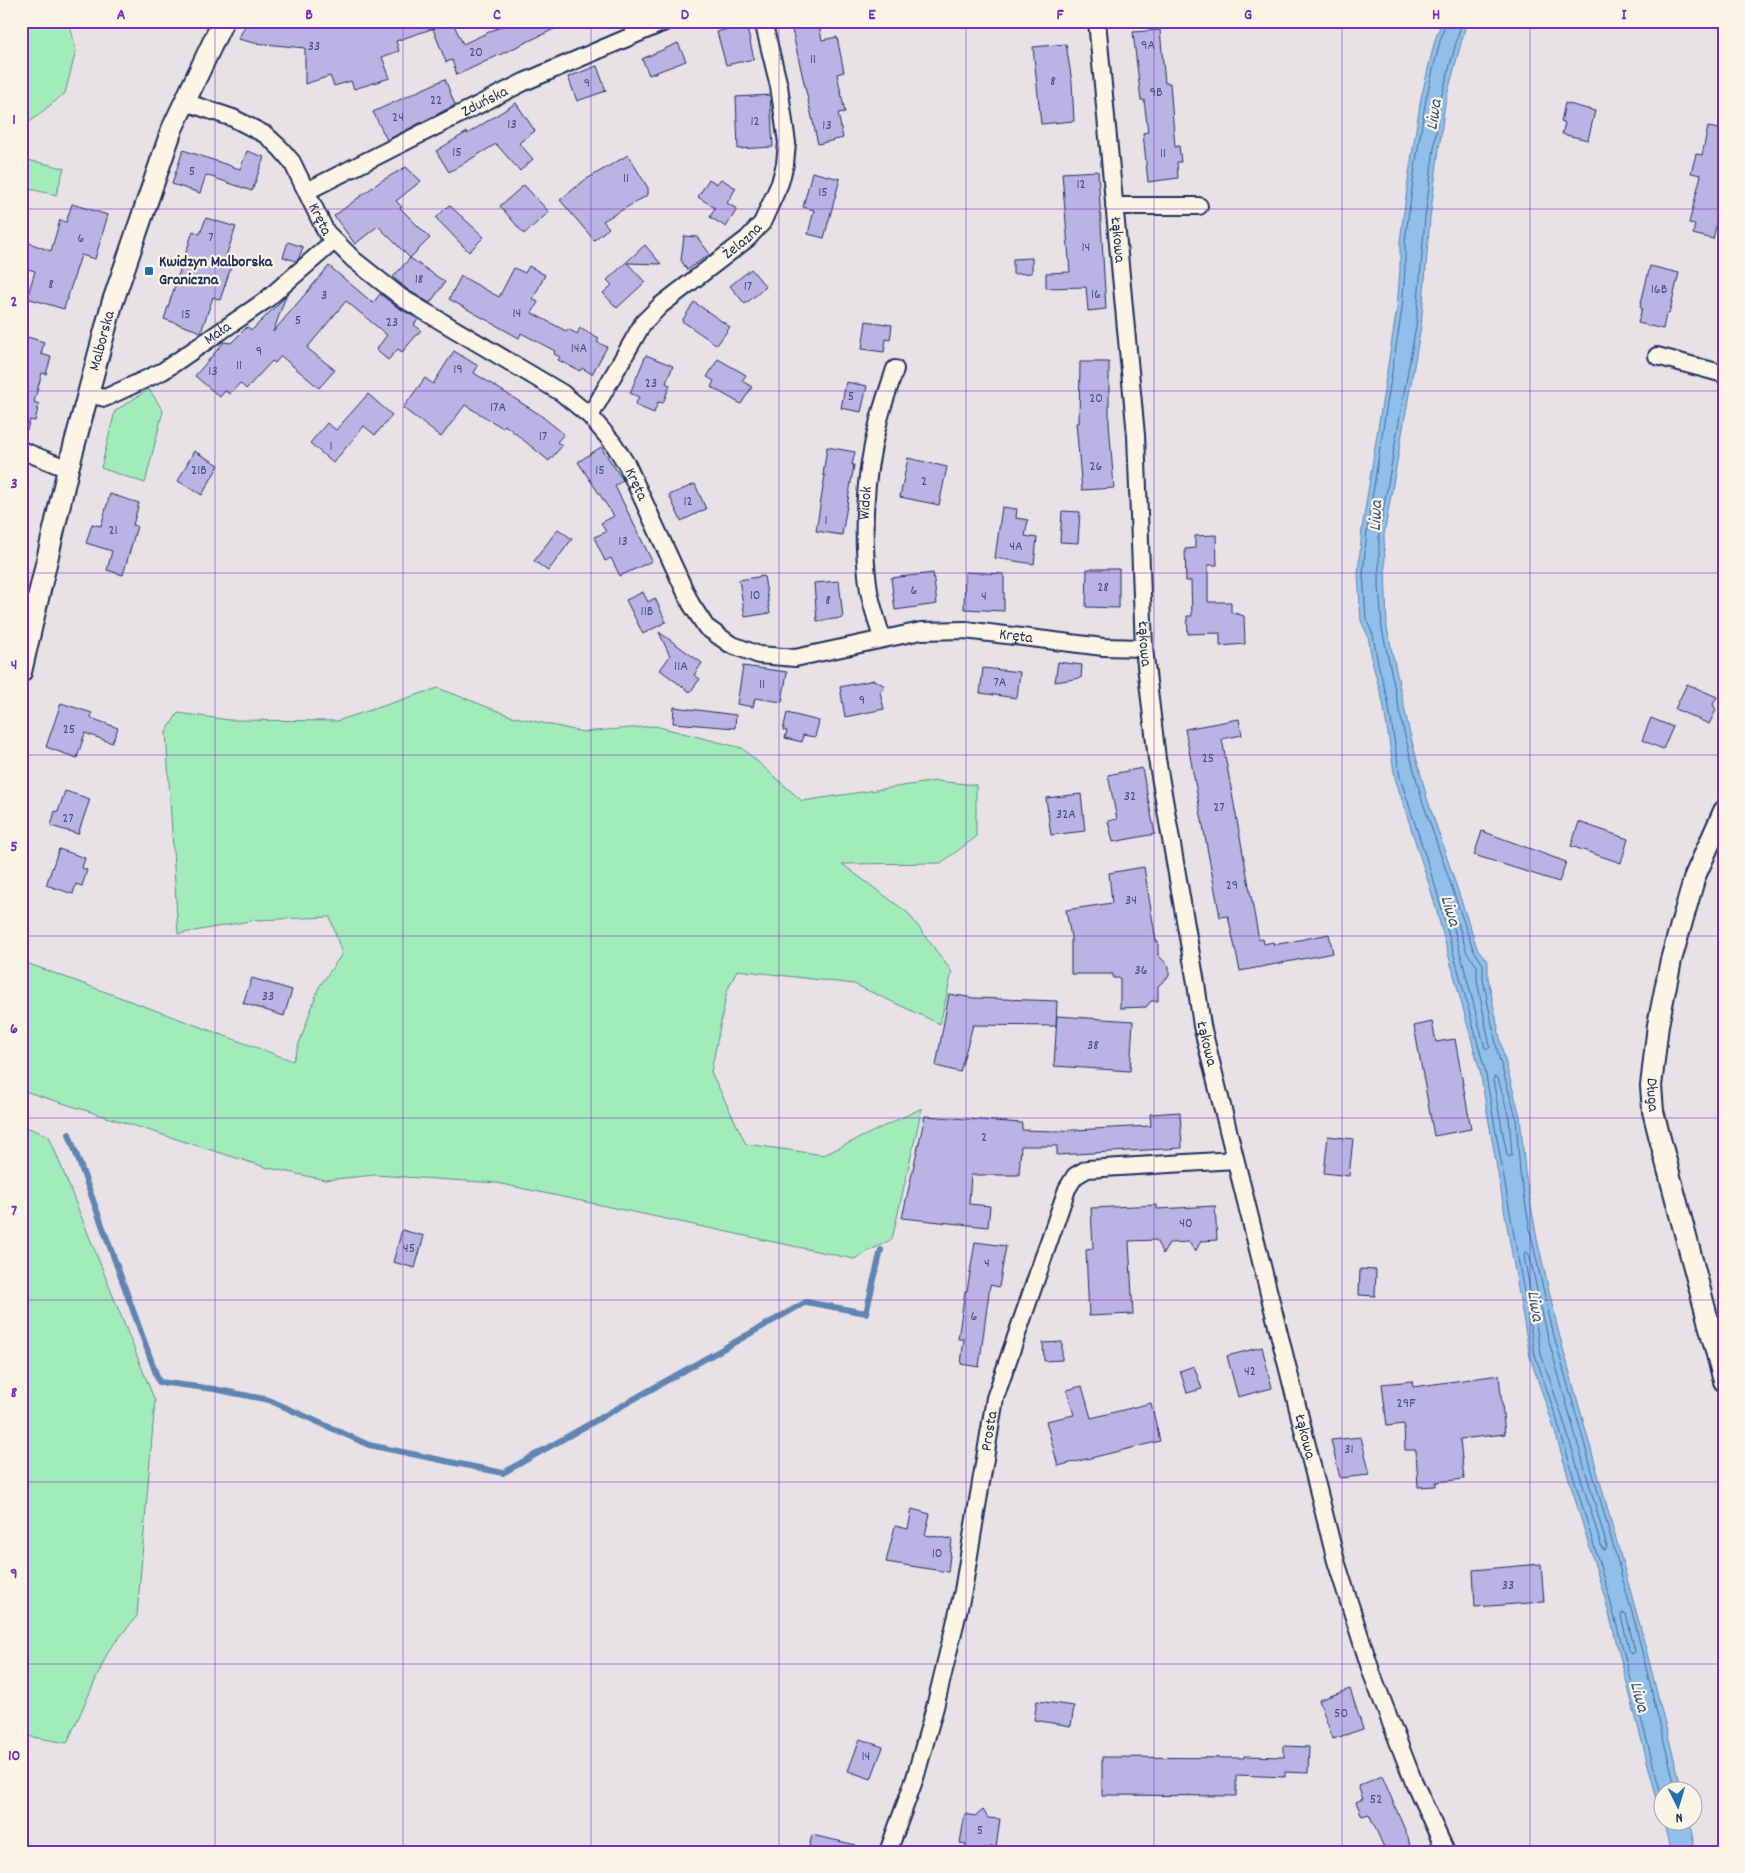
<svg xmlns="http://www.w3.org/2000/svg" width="1745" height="1873" font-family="Dekko,sans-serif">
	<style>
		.green { fill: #a2ebba; stroke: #5e8d8c }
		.water { fill: #8fbfea; stroke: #6185b2 }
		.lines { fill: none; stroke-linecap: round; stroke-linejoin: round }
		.shore { stroke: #496996; stroke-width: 1 }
		.stream { stroke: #6185b2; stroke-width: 6 }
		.building { fill: #bab3e4; stroke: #1b2f5e }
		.minor-casing { stroke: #1b2f5e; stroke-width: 20 }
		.tertiary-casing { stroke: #1b2f5e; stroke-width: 24 }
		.minor { stroke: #fcf5e5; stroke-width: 16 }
		.tertiary { stroke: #fcf5e5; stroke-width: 20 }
		.grid { fill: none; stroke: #7b2cbf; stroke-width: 1; stroke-opacity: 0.55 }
		.poi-dot { fill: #1f6fb2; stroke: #fcf5e5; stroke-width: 2 }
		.labels { text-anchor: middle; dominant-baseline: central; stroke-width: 4.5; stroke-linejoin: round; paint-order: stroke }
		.number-label { font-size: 14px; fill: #435080 }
		.street-label { font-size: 16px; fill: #1b2f5e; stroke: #fcf5e5 }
		.poi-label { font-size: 16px; font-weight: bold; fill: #1b2f5e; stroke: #fcf5e5; text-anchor: start }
		.water-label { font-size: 18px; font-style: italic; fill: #385381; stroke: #fcf5e5 }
		.neatline { fill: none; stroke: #7b2cbf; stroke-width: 2 }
		.grid-label { font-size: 16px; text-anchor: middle; font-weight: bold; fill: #7b2cbf }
	</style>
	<rect width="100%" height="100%" fill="#e8e1e5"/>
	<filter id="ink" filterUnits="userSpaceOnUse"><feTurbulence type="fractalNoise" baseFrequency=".02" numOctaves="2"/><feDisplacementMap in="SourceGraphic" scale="10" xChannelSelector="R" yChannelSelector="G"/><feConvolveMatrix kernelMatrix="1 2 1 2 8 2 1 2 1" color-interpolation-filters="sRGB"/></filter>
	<g filter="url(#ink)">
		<g class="green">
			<polygon points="21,21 69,21 76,51 65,93 21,129"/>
			<polygon points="21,153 23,159 64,168 56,195 21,187"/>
			<polygon points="149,389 163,411 145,483 101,468 115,411"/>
			<polygon points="438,688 511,716 583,732 655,726 742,748 802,801 936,781 976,785 976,837 941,863 842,864 908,913 952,972 940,1024 854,984 737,970 727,991 711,1072 746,1144 824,1155 922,1108 892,1239 854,1259 497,1183 375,1175 325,1180 265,1167 21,1090 21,968 24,962 293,1061 319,987 342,954 330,917 255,920 178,934 166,732 178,713 229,720 337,721"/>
			<polygon points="21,1125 49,1136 155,1401 137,1616 109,1650 67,1743 21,1735"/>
		</g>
		<g class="water">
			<polygon points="1442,21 1467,21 1445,103 1430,218 1421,327 1384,535 1387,628 1409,730 1427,798 1477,948 1488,962 1488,978 1503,1053 1520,1116 1525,1172 1537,1239 1559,1334 1639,1622 1682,1790 1662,1790 1662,1819 1606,1602 1551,1419 1530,1357 1480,1071 1432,894 1395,778 1383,702 1373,665 1368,636 1361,621 1358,574 1362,529 1397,308 1400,269 1400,241 1410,167 1421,98 1435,40"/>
			<polygon points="1663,1821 1689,1821 1696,1852 1671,1852"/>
		</g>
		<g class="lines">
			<g class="shore">
				<polyline points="1446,21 1440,41 1426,99 1415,167 1405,241 1405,269 1402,309 1367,530 1363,574 1366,619 1373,635 1378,664 1388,701 1400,777 1437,892 1485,1070 1535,1355 1556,1417 1610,1600 1662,1798"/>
				<polyline points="1462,21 1440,102 1425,218 1416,326 1379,534 1379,585 1382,629 1404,732 1422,800 1473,949 1483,964 1483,979 1498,1054 1516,1117 1520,1173 1532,1240 1554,1336 1635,1623 1676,1790"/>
				<polygon points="1454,918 1457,920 1467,953 1477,966 1477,980 1490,1047 1488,1049 1485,1048 1452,921"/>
				<polygon points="1495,1077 1498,1078 1509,1118 1512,1154 1510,1157 1507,1155 1493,1080"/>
				<polygon points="1526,1252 1529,1254 1548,1338 1607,1547 1605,1550 1602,1548 1562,1416 1541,1354 1524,1255"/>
				<polygon points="1623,1613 1626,1614 1635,1651 1633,1654 1630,1653 1621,1616"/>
			</g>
			<polyline class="stream" points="69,1134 159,1382 214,1389 269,1400 369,1445 503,1473 806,1302 866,1313 881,1250"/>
		</g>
		<g class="building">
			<polygon points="248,21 446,21 446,23 452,21 463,44 513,21 571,21 457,75 452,60 446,62 433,29 437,27 396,41 399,51 382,57 390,78 354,89 351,81 334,86 330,76 305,84 305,48 255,43 238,39"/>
			<polygon points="790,21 818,21 822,40 837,37 844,72 837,74 845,112 838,113 843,138 818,144"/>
			<polygon points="746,24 754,59 726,65 717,32"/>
			<polygon points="1160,30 1165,83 1170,83 1175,147 1179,146 1181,162 1177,162 1178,178 1148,182 1143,133 1148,132 1144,100 1141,100 1133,32"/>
			<polygon points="678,43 686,61 649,75 642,59"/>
			<polygon points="1066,44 1072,82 1074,121 1041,124 1033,47"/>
			<polygon points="597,66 606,91 577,101 568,77"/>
			<polygon points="445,79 455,105 387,140 373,112"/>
			<polygon points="770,95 773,147 738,149 736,97"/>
			<polygon points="516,103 535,131 519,143 533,159 520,171 496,144 449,172 436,151 467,132 467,134"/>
			<polygon points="1565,103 1595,111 1588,140 1562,134 1565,123 1561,122"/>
			<polygon points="1708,127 1724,130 1724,194 1713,239 1693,234 1695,224 1689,223 1701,175 1691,173 1696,154 1702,155"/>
			<polygon points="183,150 240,169 247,151 264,157 252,191 206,175 200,193 172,184"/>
			<polygon points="628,155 648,188 648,195 603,221 609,228 594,240 560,200 585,180"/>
			<polygon points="406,167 421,181 396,201 402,207 400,208 430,238 410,258 378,226 355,244 334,216 381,181"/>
			<polygon points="1098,171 1106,309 1088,311 1086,287 1046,288 1046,273 1070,272 1062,173"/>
			<polygon points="812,172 840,179 824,238 808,234 814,210 803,207"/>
			<polygon points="709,179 717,184 721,179 736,188 727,203 737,209 726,227 710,217 715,208 698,197"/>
			<polygon points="524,185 549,212 524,234 500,206"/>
			<polygon points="72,204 108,215 95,259 81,255 64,309 27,298 35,271 21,267 21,240 51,251 60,220 66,222"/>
			<polygon points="449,205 484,237 469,252 436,218"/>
			<polygon points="206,218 236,227 226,256 234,258 220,300 213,297 201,332 164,319 193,231 200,234"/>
			<polygon points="684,236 697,237 710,254 687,270 681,260"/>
			<polygon points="288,242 303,247 299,258 296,261 283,257"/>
			<polygon points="645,245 661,264 627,263 645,282 617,308 603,293 612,285 607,280"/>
			<polygon points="410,258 445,282 430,303 408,290 393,277"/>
			<polygon points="1032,258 1032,273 1013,274 1013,259"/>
			<polygon points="329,266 373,303 380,294 397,307 418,319 414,325 421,330 402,352 398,349 388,360 376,350 387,335 346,301 307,348 335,370 319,388 281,356 275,363 272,361 246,389 240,383 230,394 225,391 220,397 195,376 224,342 231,343 247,327 252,330 286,296 273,332"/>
			<polygon points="529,266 545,275 533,299 538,302 532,313 566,331 568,329 577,334 580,328 599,339 597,342 607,347 592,374 582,368 580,371 558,360 560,357 554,354 555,351 521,333 519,338 449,299 461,276 499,297 514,268 525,273"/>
			<polygon points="1650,266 1679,273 1669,314 1666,314 1663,329 1638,323 1642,308 1640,307"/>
			<polygon points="751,269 766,287 745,304 730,286"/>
			<polygon points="694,302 730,327 717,345 682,321"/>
			<polygon points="866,321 892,325 890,340 886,339 884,352 862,349"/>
			<polygon points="21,335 44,342 41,354 51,357 46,374 42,373 34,402 39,404 35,421 30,420 27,430 21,430"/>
			<polygon points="454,351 478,366 474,373 539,414 564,434 557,442 562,446 549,461 505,425 503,428 465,405 441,437 403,408 425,378 433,384"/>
			<polygon points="646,355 673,366 666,383 670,385 663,403 658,402 654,413 635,405 639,397 630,393"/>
			<polygon points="718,359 746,375 742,381 752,387 741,404 711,387 714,381 707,377"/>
			<polygon points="1080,362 1109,362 1109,423 1114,488 1082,490 1076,423 1079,423"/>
			<polygon points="846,382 867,386 861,412 841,408"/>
			<polygon points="368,394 392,415 375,435 364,426 333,463 310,443 327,423 336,430"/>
			<polygon points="601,447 623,480 615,486 652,561 620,576 611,558 605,561 594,537 606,532 601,523 614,516 578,462"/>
			<polygon points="827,447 855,452 852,465 854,465 842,535 816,531 825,475 823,475"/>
			<polygon points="194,451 219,465 202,495 178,481"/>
			<polygon points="908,458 947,467 939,505 900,497"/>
			<polygon points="695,484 706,509 681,521 669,495"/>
			<polygon points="110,494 139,503 133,525 137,526 123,575 107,570 112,551 86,543 92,524 101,526"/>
			<polygon points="1002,507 1017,509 1016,518 1028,520 1025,536 1037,538 1034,564 995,558"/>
			<polygon points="1062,511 1080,512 1078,543 1060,542"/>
			<polygon points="558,529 572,539 548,571 534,561"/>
			<polygon points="1216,535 1217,565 1208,565 1208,602 1231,602 1231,612 1244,616 1245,644 1220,646 1220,633 1188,634 1187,616 1192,616 1191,581 1186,581 1185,549 1195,548 1195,536"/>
			<polygon points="1087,569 1119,569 1119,608 1086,607"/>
			<polygon points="965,572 1004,574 1004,611 964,609"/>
			<polygon points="933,573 937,604 895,610 891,578"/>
			<polygon points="764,576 770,613 745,617 739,580"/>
			<polygon points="839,581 843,618 817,621 814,583"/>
			<polygon points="643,592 648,602 655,598 666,622 643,634 626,600"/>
			<polygon points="659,632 702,663 694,675 700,679 690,692 660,670 670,656"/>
			<polygon points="1058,662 1082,665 1081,678 1055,682"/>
			<polygon points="743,666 787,672 782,702 755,698 753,707 737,704"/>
			<polygon points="983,668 1020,672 1017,698 980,693"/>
			<polygon points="874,680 885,686 880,692 884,709 845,717 840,687"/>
			<polygon points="1687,684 1717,697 1713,704 1716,710 1709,724 1675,709"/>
			<polygon points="61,703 92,713 91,718 118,728 112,743 85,733 77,758 46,747"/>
			<polygon points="674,707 736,715 735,728 673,723"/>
			<polygon points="787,713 819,721 815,737 803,735 802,742 785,738 787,731 783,730"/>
			<polygon points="1651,718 1673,727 1663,749 1642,740"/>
			<polygon points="1239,719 1242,735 1222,739 1259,940 1263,939 1264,944 1273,942 1274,945 1329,934 1333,953 1240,971 1228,916 1220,917 1185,729"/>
			<polygon points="1142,768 1155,834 1113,842 1108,821 1117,819 1108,775"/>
			<polygon points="65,791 90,799 78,834 51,826 55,811 58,812"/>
			<polygon points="1081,794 1085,831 1051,835 1046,798"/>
			<polygon points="1579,822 1628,839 1621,863 1571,846"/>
			<polygon points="1482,831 1566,862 1559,882 1474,855"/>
			<polygon points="59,849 85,858 82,868 87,870 82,886 76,884 73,894 46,885"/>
			<polygon points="1144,867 1156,941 1158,941 1158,955 1169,966 1169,976 1158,986 1158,1001 1151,1001 1146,1007 1120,1008 1120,978 1113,978 1113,974 1071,974 1071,937 1066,910 1112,903 1109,873"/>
			<polygon points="252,978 292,990 284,1016 243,1003"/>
			<polygon points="949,994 974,998 1057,1001 1056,1026 973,1025 960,1072 936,1066"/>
			<polygon points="1057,1016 1133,1021 1130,1071 1054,1066"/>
			<polygon points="1432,1022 1436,1042 1455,1039 1471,1129 1434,1136 1414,1026"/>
			<polygon points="1180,1112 1182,1148 1057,1155 1057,1146 1021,1146 1019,1175 971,1175 969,1204 990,1206 988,1227 902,1218 925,1116 1022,1123 1022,1130 1055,1131 1151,1126 1150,1114"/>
			<polygon points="1328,1136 1353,1139 1349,1176 1324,1173"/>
			<polygon points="1157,1205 1157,1209 1215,1206 1217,1240 1201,1241 1195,1252 1189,1242 1169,1243 1163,1254 1156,1240 1129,1241 1133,1314 1089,1316 1086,1250 1093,1249 1091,1208"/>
			<polygon points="402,1230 424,1236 415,1268 393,1262"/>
			<polygon points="975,1242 1006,1246 999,1287 990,1285 979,1367 961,1364 964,1339 958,1339 965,1291 967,1291"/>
			<polygon points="1360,1269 1376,1270 1375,1296 1359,1295"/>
			<polygon points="1062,1342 1062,1360 1044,1361 1043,1343"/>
			<polygon points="1262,1347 1272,1388 1238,1397 1227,1356"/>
			<polygon points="1194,1366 1202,1389 1187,1393 1180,1371"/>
			<polygon points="1499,1375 1505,1434 1460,1439 1464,1479 1436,1482 1436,1486 1418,1487 1416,1450 1405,1450 1404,1424 1387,1426 1382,1384 1412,1381 1413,1387"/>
			<polygon points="1082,1386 1091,1418 1151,1403 1160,1441 1058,1466 1046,1421 1074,1415 1067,1390"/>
			<polygon points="1361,1437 1370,1475 1340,1478 1331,1440"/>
			<polygon points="912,1509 930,1514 925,1535 952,1539 948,1572 886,1562 895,1526 908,1529"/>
			<polygon points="1541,1564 1544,1602 1475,1607 1473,1570"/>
			<polygon points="1350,1689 1363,1729 1333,1739 1319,1700"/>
			<polygon points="1037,1701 1074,1706 1071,1726 1034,1720"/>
			<polygon points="860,1739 883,1747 871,1779 848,1771"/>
			<polygon points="1284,1746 1309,1747 1308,1773 1285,1772 1285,1777 1236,1775 1236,1796 1102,1795 1102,1757 1244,1758 1244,1756 1284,1757"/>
			<polygon points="1382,1776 1408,1837 1411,1852 1386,1852 1369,1814 1362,1816 1356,1802 1363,1799 1358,1786"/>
			<polygon points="983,1810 988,1818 1000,1819 996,1848 990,1847 989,1852 964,1852 966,1844 960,1843 965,1814 976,1816"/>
			<polygon points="812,1835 856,1845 855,1852 808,1852"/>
		</g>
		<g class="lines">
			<g class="minor-casing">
				<g id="minor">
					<path id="s1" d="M1097,21l39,414 8,213 13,111 39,224 6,43 134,535 36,113 41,106 33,72"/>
					<path id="s2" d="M185,102l48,16 33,17 14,13 12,14 34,70 28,28 48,38 160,95 28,23 23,27 14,22 64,139 15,23 24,17 29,11 36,3 126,-27 44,-1 138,17 41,1"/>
					<path id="s3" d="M307,191l217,-109 143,-61"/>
					<polyline points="1114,206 1199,206"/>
					<polyline points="1657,356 1724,374"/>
					<path id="s4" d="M87,394l18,4 58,-27 103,-71 68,-59"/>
					<path id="s5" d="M590,416l53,-93 18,-18 86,-66 15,-16 18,-40 5,-19 2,-21 -8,-57 -16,-65"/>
					<polyline points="21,450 68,469"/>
					<path id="s6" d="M882,639c-4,-16 -10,-32 -13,-48 -8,-55 -5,-114 9,-167 4,-18 11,-36 17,-55"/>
					<path id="s7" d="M888,1852l27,-74 20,-71 28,-116 32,-193 72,-209 8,-13 12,-7 148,-9"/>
				</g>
			</g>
			<g class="tertiary-casing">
				<g id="tertiary">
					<path id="s8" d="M21,672l47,-203 44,-165 60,-175 51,-108"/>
					<path id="s9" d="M1724,811l-29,65 -24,84 -13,65 -7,61 2,25 6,24 65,246"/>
				</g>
			</g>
			<use href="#minor" class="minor"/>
			<use href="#tertiary" class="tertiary"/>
		</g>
	</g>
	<path class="grid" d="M215,21v1831M403,21v1831M591,21v1831M779,21v1831M966,21v1831M1154,21v1831M1342,21v1831M1530,21v1831M21,209h1703M21,391h1703M21,573h1703M21,755h1703M21,936h1703M21,1118h1703M21,1300h1703M21,1482h1703M21,1664h1703"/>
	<rect class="poi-dot" x="144" y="266" width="10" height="10" rx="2.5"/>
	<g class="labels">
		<g class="number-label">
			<text x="1148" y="46">9A</text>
			<text x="314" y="47">33</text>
			<text x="476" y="53">20</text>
			<text x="813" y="60">11</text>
			<text x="1053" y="82">8</text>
			<text x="587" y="84">9</text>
			<text x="1156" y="93">9B</text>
			<text x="436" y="101">22</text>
			<text x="398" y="118">24</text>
			<text x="755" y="122">12</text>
			<text x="512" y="125">13</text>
			<text x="827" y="126">13</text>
			<text x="457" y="153">15</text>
			<text x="1163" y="154">11</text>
			<text x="192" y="172">5</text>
			<text x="626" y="179">11</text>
			<text x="1081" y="185">12</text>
			<text x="823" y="193">15</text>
			<text x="211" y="238">7</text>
			<text x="81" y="239">6</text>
			<text x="1086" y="248">14</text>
			<text x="419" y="280">18</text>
			<text x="51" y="285">8</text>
			<text x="748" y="287">17</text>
			<text x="1659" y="290">16B</text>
			<text x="1096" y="295">16</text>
			<text x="324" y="296">3</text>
			<text x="517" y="314">14</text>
			<text x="186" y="315">15</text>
			<text x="298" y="321">5</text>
			<text x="392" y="323">23</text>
			<text x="579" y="349">14A</text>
			<text x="259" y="352">9</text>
			<text x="239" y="366">11</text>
			<text x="458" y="370">19</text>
			<text x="213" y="372">13</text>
			<text x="651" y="384">23</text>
			<text x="851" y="397">5</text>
			<text x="1096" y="399">20</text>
			<text x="498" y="408">17A</text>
			<text x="543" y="437">17</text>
			<text x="331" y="447">1</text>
			<text x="1096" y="467">26</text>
			<text x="199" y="471">21B</text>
			<text x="600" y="471">15</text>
			<text x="924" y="482">2</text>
			<text x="688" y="502">12</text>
			<text x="826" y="521">1</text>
			<text x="113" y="531">21</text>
			<text x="623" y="542">13</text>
			<text x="1016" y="547">4A</text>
			<text x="1103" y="588">28</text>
			<text x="914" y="591">6</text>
			<text x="755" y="596">10</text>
			<text x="984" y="597">4</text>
			<text x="828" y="601">8</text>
			<text x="647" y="612">11B</text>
			<text x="681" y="667">11A</text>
			<text x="1000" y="683">7A</text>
			<text x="762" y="685">11</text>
			<text x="862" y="701">9</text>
			<text x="69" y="730">25</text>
			<text x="1208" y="759">25</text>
			<text x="1130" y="797">32</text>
			<text x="1219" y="808">27</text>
			<text x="1066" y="815">32A</text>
			<text x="68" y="819">27</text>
			<text x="1232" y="886">29</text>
			<text x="1131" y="901">34</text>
			<text x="1141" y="971">36</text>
			<text x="268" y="997">33</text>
			<text x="1093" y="1046">38</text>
			<text x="984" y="1138">2</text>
			<text x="1186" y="1224">40</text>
			<text x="409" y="1249">45</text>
			<text x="987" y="1264">4</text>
			<text x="974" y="1317">6</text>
			<text x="1250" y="1372">42</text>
			<text x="1406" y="1404">29F</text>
			<text x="1349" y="1450">31</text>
			<text x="937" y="1554">10</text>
			<text x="1508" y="1586">33</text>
			<text x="1341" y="1714">50</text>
			<text x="866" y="1757">14</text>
			<text x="1376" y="1800">52</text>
			<text x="980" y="1831">5</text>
		</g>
		<g class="street-label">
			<text stroke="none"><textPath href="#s3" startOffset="199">Zduńska</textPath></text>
			<text stroke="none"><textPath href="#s2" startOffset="189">Kręta</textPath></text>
			<text stroke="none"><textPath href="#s5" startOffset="236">Żelazna</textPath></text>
			<text stroke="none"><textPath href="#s1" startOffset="220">Łąkowa</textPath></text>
			<text stroke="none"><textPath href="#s4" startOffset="149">Mała</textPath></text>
			<text stroke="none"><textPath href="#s8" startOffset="341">Malborska</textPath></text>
			<text stroke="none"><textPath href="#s2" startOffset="609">Kręta</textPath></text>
			<text stroke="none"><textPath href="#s6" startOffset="138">Widok</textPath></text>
			<text stroke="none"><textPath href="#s2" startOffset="1089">Kręta</textPath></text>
			<text stroke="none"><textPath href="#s1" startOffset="625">Łąkowa</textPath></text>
			<text stroke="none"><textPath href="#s1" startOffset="1030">Łąkowa</textPath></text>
			<text stroke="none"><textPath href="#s9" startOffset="295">Długa</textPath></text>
			<text stroke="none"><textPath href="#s7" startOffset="434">Prosta</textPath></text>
			<text stroke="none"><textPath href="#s1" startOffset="1435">Łąkowa</textPath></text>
		</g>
		<g class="poi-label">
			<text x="159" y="262">Kwidzyn Malborska<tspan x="159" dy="18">Graniczna</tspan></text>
		</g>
		<g class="water-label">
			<text transform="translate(1435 115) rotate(-81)">Liwa</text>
			<text transform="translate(1377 516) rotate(-87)">Liwa</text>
			<text transform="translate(1449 911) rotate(73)">Liwa</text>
			<text transform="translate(1534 1306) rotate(80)">Liwa</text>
			<text transform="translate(1638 1697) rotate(75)">Liwa</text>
		</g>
	</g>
	<rect width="1745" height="1873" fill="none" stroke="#fcf5e5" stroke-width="55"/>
	<g transform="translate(1678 1806) rotate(175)"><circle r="24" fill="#fcf5e5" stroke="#a2a6af"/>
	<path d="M0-4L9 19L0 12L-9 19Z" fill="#1f6fb2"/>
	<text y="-8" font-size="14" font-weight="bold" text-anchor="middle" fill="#1b2f5e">N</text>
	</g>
	<rect x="28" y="28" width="1690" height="1818" class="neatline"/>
	<g class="grid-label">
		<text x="121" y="19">A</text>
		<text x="309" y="19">B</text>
		<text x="497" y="19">C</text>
		<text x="685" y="19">D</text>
		<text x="872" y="19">E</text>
		<text x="1060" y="19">F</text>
		<text x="1248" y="19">G</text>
		<text x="1436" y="19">H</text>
		<text x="1624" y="19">I</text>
		<text x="14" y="124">1</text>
		<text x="14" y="306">2</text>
		<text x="14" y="488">3</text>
		<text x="14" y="669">4</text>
		<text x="14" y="851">5</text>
		<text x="14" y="1033">6</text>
		<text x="14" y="1215">7</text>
		<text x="14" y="1397">8</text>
		<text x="14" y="1578">9</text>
		<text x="14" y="1760">10</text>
	</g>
</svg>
